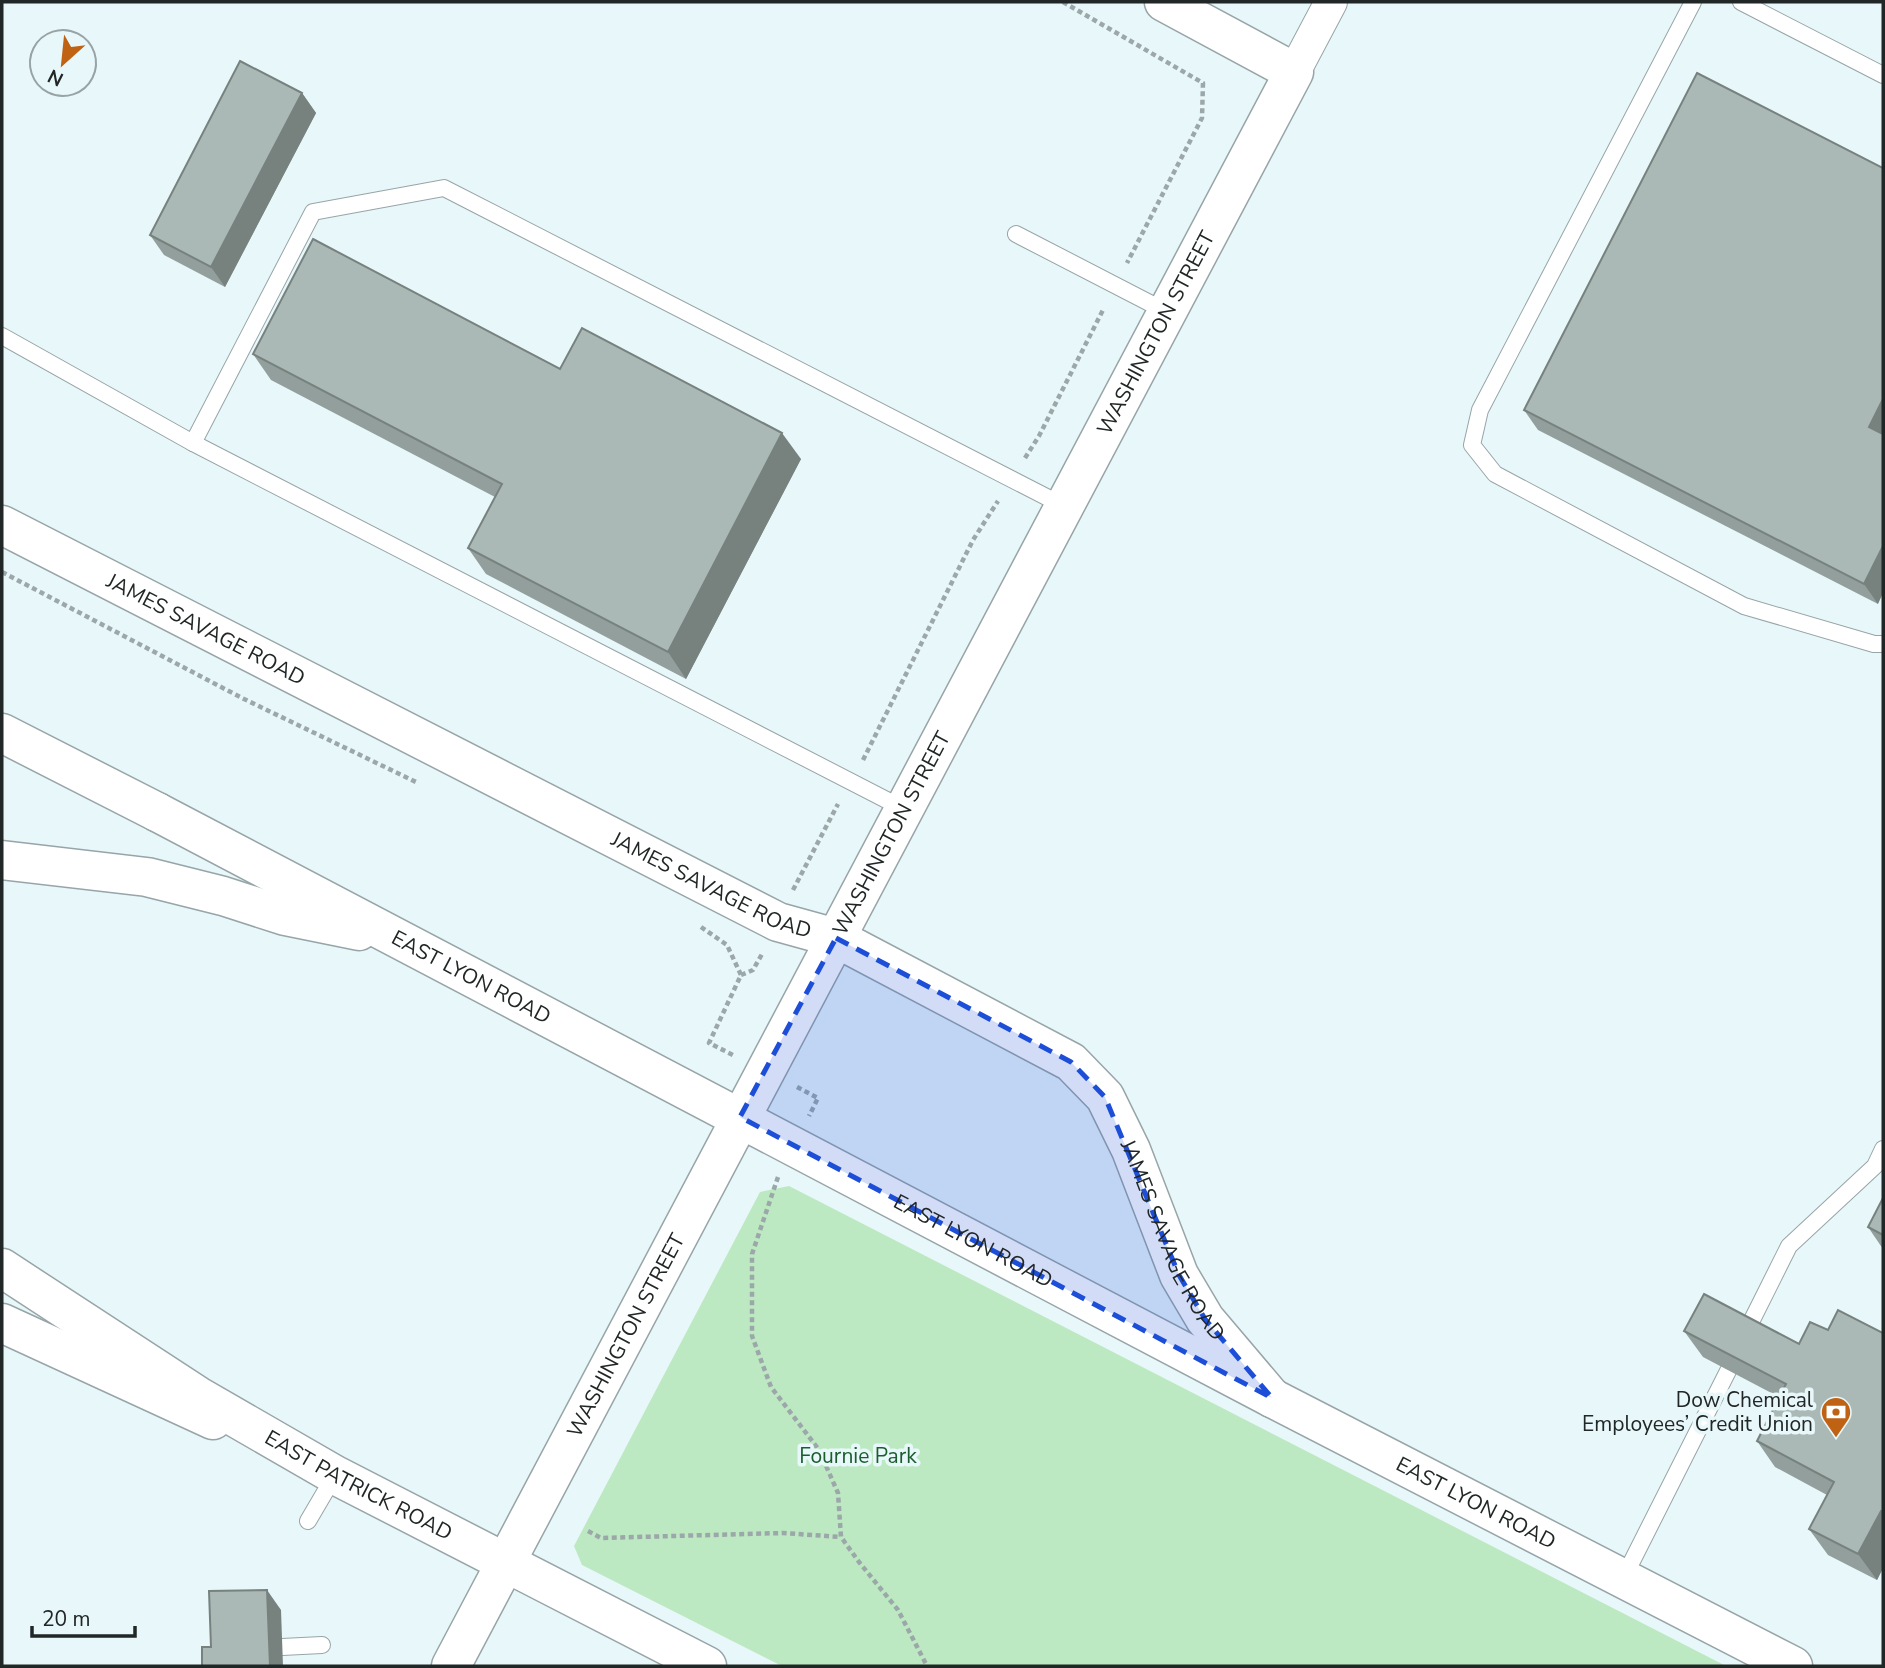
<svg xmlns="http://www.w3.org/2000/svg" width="1885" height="1668" font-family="'Nunito Sans',sans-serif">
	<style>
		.green { fill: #bce9c1 }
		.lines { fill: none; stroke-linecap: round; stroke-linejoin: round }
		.service-casing { stroke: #97a5a8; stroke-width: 18 }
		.minor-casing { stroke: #97a5a8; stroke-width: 34 }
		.tertiary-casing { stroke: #97a5a8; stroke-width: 41 }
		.secondary-casing { stroke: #97a5a8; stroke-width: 41 }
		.trunk-casing { stroke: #97a5a8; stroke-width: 41 }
		.motorway-casing { stroke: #97a5a8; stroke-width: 41 }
		.path { stroke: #9ca7a9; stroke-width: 4.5; stroke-dasharray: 5 3.5; stroke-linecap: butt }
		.service { stroke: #fff; stroke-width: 16 }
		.minor { stroke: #fff; stroke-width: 32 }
		.tertiary { stroke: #fff; stroke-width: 38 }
		.secondary { stroke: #fff; stroke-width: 38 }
		.trunk { stroke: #fff; stroke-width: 38 }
		.motorway { stroke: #fff; stroke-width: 38 }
		.wall { fill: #929f9c }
		.shaded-wall { fill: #77827f }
		.building { fill: #aab9b5; stroke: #77827f; stroke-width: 2 }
		.marked { fill: #1d4ed8; fill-opacity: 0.2; stroke: #1d4ed8; stroke-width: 5; stroke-dasharray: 14 9; stroke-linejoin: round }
		.labels { text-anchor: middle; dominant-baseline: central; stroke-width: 7; stroke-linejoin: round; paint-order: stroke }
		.street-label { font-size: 21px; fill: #212627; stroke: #e8f7fa }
		.poi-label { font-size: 21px; fill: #212627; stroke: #e8f7fa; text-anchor: end }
		.park-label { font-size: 21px; fill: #1b5d2c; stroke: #e8f7fa }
	</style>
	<rect width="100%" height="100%" fill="#e8f7fa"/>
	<polygon class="green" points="789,1186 1726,1666 782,1666 582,1565 574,1546 760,1192"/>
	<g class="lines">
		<g class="service-casing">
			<g id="service">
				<polyline points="1693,2 1480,410 1472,445 1495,474 1744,606 1874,644 1883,644"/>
				<polyline points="1741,2 1883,75"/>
				<polyline points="1016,234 1167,312"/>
				<polyline points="2,336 193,443 904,809"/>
				<polyline points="193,443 313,212 444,188 1064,506"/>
				<polyline points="1746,1332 1789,1246 1875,1166 1883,1149"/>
				<polyline points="308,1521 335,1475"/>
				<polyline points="1623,1579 1728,1371"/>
				<polyline points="282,1647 322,1645"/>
			</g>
		</g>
		<g class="minor-casing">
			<polyline id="minor" points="1294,72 1331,2"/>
		</g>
		<g class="tertiary-casing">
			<g id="tertiary">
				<path id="s1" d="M2,525l776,397 58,16 235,124 34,35 26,53 48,125 26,44 67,79"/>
				<path id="s2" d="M451,1666l843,-1594 -130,-70"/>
			</g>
		</g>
		<g class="secondary-casing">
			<polyline id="secondary" points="2,1323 213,1420"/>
		</g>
		<g class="trunk-casing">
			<g id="trunk">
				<path id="s3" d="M157,812l1115,586 521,268"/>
				<polyline points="2,860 147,877 223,896 285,916 359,931"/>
				<path id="s4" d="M2,1268l196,128 137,79 372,191"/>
			</g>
		</g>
		<g class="motorway-casing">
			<polyline id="motorway" points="2,733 157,812"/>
		</g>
		<g class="path">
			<polyline points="1063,2 1203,83 1202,118 1127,263"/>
			<polyline points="1025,458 1039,436 1104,308"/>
			<polyline points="2,572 242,698 416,782"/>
			<polyline points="863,760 973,540 998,501"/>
			<polyline points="793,890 838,804"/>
			<polyline points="701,927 727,945 741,975 709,1043 733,1055"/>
			<polyline points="741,975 753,970 762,954"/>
			<polyline points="797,1087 818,1098 809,1116"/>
			<polyline points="778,1177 752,1254 752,1336 771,1387 819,1450 838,1493 841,1537 859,1562 898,1610 927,1666"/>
			<polyline points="588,1531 601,1538 783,1533 841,1537"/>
		</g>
		<use href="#service" class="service"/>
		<use href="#minor" class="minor"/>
		<use href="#tertiary" class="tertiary"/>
		<use href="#secondary" class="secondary"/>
		<use href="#trunk" class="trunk"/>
		<use href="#motorway" class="motorway"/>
	</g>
	<g class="wall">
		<polygon points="302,93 316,113 225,287 164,255 150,235"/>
		<polygon points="1883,168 1878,604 1538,430 1524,410"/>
		<polygon points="253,354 560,369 801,459 686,679 486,574 468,548 495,497 271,380"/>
		<polygon points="1883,1198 1883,1249 1868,1227"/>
		<polygon points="1828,1330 1883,1333 1883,1568 1877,1580 1828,1555 1809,1529 1827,1495 1775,1467 1757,1441 1779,1397 1703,1357 1684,1331 1799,1344"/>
	</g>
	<g class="shaded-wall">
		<polygon points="302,93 316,113 225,287 211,267"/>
		<polygon points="1883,399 1883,447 1869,427"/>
		<polygon points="782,433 801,459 686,679 668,652"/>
		<polygon points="1883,546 1883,593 1878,604 1864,584"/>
		<polygon points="1881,1511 1883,1514 1883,1568 1877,1580 1858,1554"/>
		<polygon points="267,1590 281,1610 283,1666 270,1666"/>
	</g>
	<g class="building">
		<polygon points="240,61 302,93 211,267 150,235"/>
		<polygon points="1697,73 1883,168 1883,399 1869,427 1883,434 1883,546 1864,584 1524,410"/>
		<polygon points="313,239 560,369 582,328 782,433 668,652 468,548 502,484 253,354"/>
		<polygon points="1883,1198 1883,1235 1868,1227"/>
		<polygon points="1704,1294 1799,1344 1810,1322 1828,1330 1838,1310 1883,1333 1883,1512 1881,1511 1858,1554 1809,1529 1834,1482 1757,1441 1786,1384 1684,1331"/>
		<polygon points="267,1590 270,1666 202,1666 202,1647 211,1647 209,1591"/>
	</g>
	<path class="marked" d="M836,938l235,124 34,35 74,178 26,44 67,79 -532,-281z"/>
	<defs>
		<g id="bank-pin" transform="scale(1.575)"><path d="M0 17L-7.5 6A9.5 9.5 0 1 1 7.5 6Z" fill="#bf6214" stroke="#e8f7fa"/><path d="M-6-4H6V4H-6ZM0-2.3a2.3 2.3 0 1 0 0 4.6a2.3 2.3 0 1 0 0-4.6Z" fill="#fff"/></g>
	</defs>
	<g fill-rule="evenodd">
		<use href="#bank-pin" x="1836" y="1412"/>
	</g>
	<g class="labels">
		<g class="street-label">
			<text stroke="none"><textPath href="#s2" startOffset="1508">WASHINGTON STREET</textPath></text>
			<text stroke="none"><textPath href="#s1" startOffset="229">JAMES SAVAGE ROAD</textPath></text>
			<text stroke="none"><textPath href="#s2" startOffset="942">WASHINGTON STREET</textPath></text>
			<text stroke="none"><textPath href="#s1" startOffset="796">JAMES SAVAGE ROAD</textPath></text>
			<text stroke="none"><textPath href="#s3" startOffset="355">EAST LYON ROAD</textPath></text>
			<text stroke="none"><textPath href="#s1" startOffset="1405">JAMES SAVAGE ROAD</textPath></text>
			<text stroke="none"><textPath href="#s3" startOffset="922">EAST LYON ROAD</textPath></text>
			<text stroke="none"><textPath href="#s2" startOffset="374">WASHINGTON STREET</textPath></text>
			<text stroke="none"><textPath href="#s4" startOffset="418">EAST PATRICK ROAD</textPath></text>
			<text stroke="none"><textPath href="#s3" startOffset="1489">EAST LYON ROAD</textPath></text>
		</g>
		<g class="poi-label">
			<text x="1813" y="1400">Dow Chemical<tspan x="1813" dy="24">Employees’ Credit Union</tspan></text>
		</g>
		<g class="park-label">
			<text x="858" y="1456">Fournie Park</text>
		</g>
	</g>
	<rect width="1885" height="1668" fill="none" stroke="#212627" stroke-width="7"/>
	<g transform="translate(63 63) rotate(207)"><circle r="33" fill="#e8f7fa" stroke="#98a3a6" stroke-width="2"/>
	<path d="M0-5L12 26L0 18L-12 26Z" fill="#bf6214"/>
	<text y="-10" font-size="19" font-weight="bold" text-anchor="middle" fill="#212627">N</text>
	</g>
	<path d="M32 1626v10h103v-10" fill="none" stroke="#212627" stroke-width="3.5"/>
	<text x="42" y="1626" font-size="21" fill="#212627" stroke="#e8f7fa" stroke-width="5" paint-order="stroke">20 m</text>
</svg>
